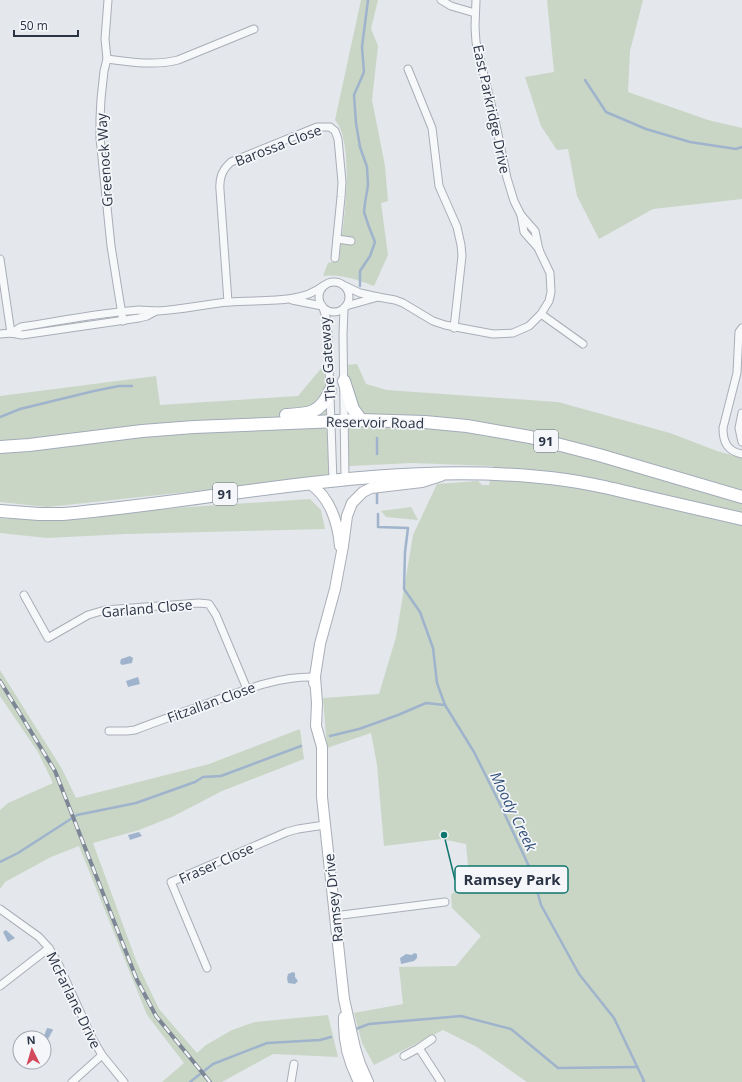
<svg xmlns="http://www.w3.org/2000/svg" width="742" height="1082" font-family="'Open Sans',sans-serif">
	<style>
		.green { fill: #c9d6c5 }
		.water { fill: #9fb4cc }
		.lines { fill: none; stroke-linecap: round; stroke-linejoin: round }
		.stream { stroke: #9fb4cc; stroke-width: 2.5 }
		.street-casing { stroke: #a9aeb7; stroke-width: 9 }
		.secondary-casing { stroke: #a9aeb7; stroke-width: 12 }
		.primary-casing { stroke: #a3abb8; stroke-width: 14 }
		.street { stroke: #f7f8fa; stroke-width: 7 }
		.secondary { stroke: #fff; stroke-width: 10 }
		.primary { stroke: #fff; stroke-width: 12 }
		.rail-casing { stroke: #7d8696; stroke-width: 4 }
		.rail { stroke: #f4f6f9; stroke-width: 2.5; stroke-dasharray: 8; stroke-linecap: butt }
		.labels { text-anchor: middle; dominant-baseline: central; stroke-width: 3.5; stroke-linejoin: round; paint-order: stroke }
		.shield { fill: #f4f6f9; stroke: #676e7b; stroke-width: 1 }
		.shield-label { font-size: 13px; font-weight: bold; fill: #2b3445 }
		.street-label { font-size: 14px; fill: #2b3445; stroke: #f4f6f9 }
		.water-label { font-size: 15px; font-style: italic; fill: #34527a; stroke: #f4f6f9 }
		.leader { fill: none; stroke: #0f766e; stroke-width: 1.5 }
		.callout-dot { fill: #0f766e; stroke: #f4f6f9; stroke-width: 1.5 }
		.callout { fill: #f4f6f9; stroke: #0f766e; stroke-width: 1.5 }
		.callout-label { font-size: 15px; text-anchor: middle; font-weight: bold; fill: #2b3445 }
	</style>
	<rect width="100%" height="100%" fill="#e4e7ec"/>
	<g class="green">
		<path d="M361,0h17l-7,29 7,17 -6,54 13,66 3,35 -7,2 7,52 -14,31c-17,-6 -32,-12 -51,-10l5,-13 11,-3c4,-31 17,-116 -4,-140z"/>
		<polygon points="547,0 643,0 630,51 628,92 708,120 742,128 742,199 653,209 599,239 577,196 568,149 557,150 541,126 525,77 554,72"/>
		<polygon points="357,364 366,384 387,390 558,402 670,433 717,451 742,458 742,1082 527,1082 477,1047 443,1030 374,1065 362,1043 354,1013 403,1004 399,967 456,966 481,936 452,908 451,895 469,877 466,844 441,839 384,846 377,765 371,733 327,748 323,698 379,694 396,637 413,535 437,484 478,481 482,485 489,485 493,466 412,463 349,466 349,425 346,365"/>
		<polygon points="324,365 329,474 234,487 47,507 0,502 0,396 156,376 160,405 298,396"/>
		<polygon points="310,499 321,510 325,529 126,534 47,538 0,533 0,518 7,519"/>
		<polygon points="411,507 418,520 386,517 381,511"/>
		<polygon points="0,670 62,769 76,798 209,764 300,729 304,759 222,791 174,816 139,830 93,843 137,963 159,1009 197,1053 206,1045 232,1030 255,1022 328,1015 338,1057 273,1054 222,1082 162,1082 184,1063 147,1015 79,846 51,857 5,882 0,889 0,810 8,803 53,783 38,752 0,696"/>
	</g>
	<g class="water">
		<polygon points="130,656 133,658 132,663 122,665 120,663 121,659"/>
		<polygon points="138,677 140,684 128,687 126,681"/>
		<polygon points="139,832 142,836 130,840 128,835"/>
		<polygon points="6,930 15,938 8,942 3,932"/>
		<polygon points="414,953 417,954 417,958 414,961 401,964 400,958 406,954 412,955"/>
		<polygon points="293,972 295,973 295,977 298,981 295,984 288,983 287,978 288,974"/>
		<polygon points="47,1028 52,1029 53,1030 48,1039 44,1036"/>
	</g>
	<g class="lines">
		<g class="stream">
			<polyline points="585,80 606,112 646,129 690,142 736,149 742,147"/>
			<polyline points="360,286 360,271 370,256 375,242 369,227 364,212 365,203 368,185 367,167 360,147 356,123 354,95 364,72 362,47 368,0"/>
			<polyline points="0,417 20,409 94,391 119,386 132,386"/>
			<polyline points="377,454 377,438"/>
			<polyline points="377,492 377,503"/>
			<polyline points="378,514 378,527 408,528 405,552 404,589 420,612 433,648 437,683 445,705"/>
			<polyline points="330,736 359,729 398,715 426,703 445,705 474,752 500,804 532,873 541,905 579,974 614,1018 644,1081 643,1082"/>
			<polyline points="0,862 18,853 77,815 136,803 195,782 203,777 221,776 301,746"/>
			<polyline points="356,1029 369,1024 461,1016 511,1029 558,1068 637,1067"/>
			<polyline points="190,1082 213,1064 267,1043 320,1040 331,1037"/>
		</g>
		<g class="street-casing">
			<g id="street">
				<polyline points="108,0 105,39 107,59 104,71 101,99 100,119 100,138 111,246 123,321"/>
				<polyline points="441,0 451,6 475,13"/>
				<path d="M107,59c23,3 47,7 71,1l76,-31"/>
				<polyline points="408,69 432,128 439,186 457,227 461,245 462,256 454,328"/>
				<polyline points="521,215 524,232 539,249"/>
				<polyline points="337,239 351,241"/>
				<polyline points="0,259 11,333"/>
				<circle cx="334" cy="297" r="15"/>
				<polyline points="345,286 360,293 378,297 346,306"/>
				<polyline points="378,297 395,300 403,303 433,321 445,325 493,334 513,333 529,326 541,314 549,301 551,292 550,273 539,250 535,231 521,215 514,201 507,178 495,120 476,42 475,27 476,0"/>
				<polyline points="292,300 322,306"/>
				<path d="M228,302l-8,-112c-1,-12 2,-20 11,-28l86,-35h13l5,4 3,8 4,43 -1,15 -6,61"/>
				<polyline points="323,308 327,320 328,337 333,482"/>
				<polyline points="344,308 343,335 345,480"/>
				<polyline points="541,314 583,344"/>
				<path d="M742,328l-3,4 -2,41 -14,55c0,14 4,23 19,26"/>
				<path d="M11,333l10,-6c39,-6 78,-14 118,-17 6,0 12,1 18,1 24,-1 48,-7 72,-9 30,-3 70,3 94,-16"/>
				<polyline points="0,334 11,333 22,335 139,318 147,316 156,311"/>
				<polyline points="742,413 739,428 742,442"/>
				<polyline points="24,595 48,638 88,615 105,610 199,603 209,604 216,615 247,689"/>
				<path d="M109,731h18l8,-1c26,-10 52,-19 79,-29 33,-12 65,-25 101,-24"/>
				<polyline points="0,909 39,937 49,948 58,963 92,1038 102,1055 124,1082"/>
				<polyline points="334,916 445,902"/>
				<polyline points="207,968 171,882 287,832 298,829 325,825"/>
				<polyline points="0,986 49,948"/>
				<polyline points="419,1048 432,1039"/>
				<polyline points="404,1056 419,1048 441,1082"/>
				<polyline points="72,1082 102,1055"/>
				<polyline points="291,1082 294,1064"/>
			</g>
		</g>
		<g class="secondary-casing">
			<g id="secondary">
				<path d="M310,484c20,13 28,39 30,62"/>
				<polyline points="315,677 317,703 316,726 322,747 322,797 344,999 355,1048 360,1064 368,1082"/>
				<polyline points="314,683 320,644 335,589 343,546 347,516 352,503 363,492 371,488 422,482 441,476"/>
				<path d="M344,1017c-1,23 4,44 15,65"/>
			</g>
		</g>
		<g class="primary-casing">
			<g id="primary">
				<polyline points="344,381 353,409 361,420"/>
				<path d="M286,415c23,-1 34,-1 44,-24"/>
				<polyline points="0,447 29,445 142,431 194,427 361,420 425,422 467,426 530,437 599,455 742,497"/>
				<path d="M0,511l39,3h24c158,-14 317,-53 477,-37 38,3 74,12 111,21 31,7 61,14 91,21"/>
			</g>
		</g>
		<use href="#street" class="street"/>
		<use href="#secondary" class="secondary"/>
		<use href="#primary" class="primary"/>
		<g class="rail-casing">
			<polyline id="rail" points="0,681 55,771 137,980 156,1016 210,1082"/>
		</g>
		<use href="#rail" class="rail"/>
	</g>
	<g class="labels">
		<g class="shield">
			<rect x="534" y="430" width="24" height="22" rx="3"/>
			<rect x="213" y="483" width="24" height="22" rx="3"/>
		</g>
		<g class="shield-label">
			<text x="546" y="441">91</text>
			<text x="225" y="494">91</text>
		</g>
		<g class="street-label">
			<text transform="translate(492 109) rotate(78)">East Parkridge Drive</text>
			<text transform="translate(278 145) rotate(-21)">Barossa Close</text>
			<text transform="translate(104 160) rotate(-94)">Greenock Way</text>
			<text transform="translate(327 359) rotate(-94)">The Gateway</text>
			<text transform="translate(375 422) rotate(1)">Reservoir Road</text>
			<text transform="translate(147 608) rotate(-5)">Garland Close</text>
			<text transform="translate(211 702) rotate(-20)">Fitzallan Close</text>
			<text transform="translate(216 863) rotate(-24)">Fraser Close</text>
			<text transform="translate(333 898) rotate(-96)">Ramsey Drive</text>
			<text transform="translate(74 1000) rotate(64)">McFarlane Drive</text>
		</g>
		<g class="water-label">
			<text transform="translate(514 811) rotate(64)">Moody Creek</text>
		</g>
	</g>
	<path class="leader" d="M444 835L455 880"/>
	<circle class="callout-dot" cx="444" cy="835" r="4"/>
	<rect class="callout" x="455" y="866" width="113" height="27" rx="4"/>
	<g class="callout-label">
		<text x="512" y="885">Ramsey Park</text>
	</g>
	<g transform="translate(32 1050) rotate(355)"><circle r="19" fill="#f4f6f9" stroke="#a4a8b1"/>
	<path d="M0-3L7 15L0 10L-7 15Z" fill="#d1495b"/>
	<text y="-6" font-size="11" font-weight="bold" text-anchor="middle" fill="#2b3445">N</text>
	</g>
	<path d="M14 30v6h64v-6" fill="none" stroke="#2b3445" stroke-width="2"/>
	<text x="20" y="30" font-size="12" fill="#2b3445" stroke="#f4f6f9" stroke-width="3" paint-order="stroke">50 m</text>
</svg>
